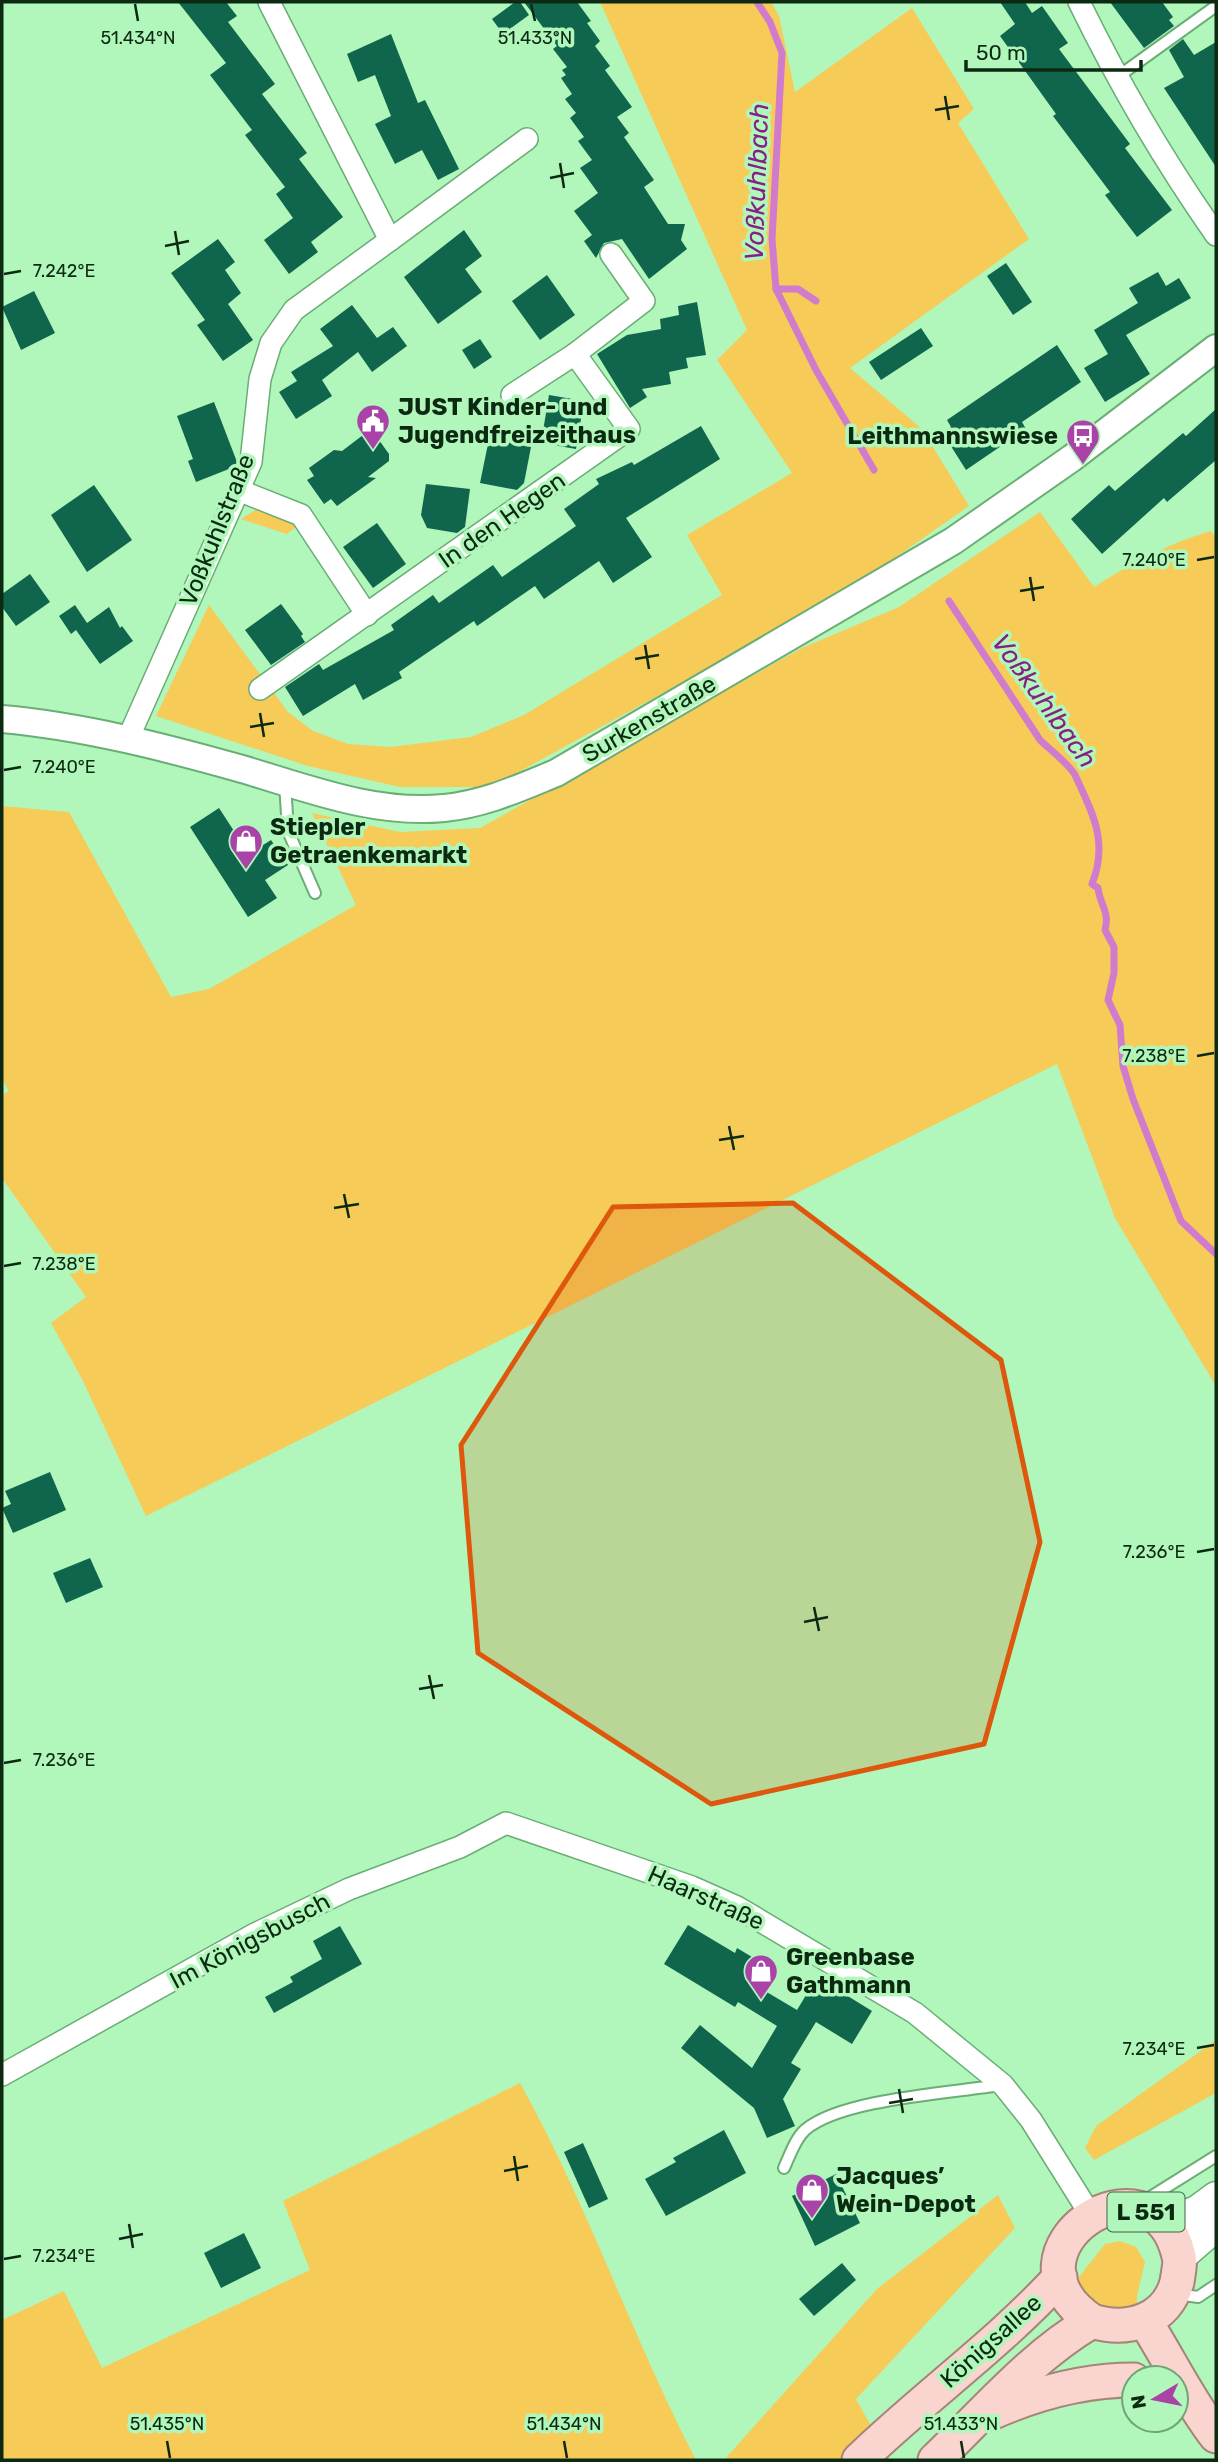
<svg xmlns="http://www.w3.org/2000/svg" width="1218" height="2462" font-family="Rubik,sans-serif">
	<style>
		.green { fill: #f6cb57 }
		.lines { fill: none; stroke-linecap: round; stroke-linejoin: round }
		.stream { stroke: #d07bcc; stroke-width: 7 }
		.building { fill: #10654d }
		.service-casing { stroke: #6aad75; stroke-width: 14 }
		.minor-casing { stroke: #6aad75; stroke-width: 24 }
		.tertiary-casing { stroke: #6aad75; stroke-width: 30 }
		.secondary-casing { stroke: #6aad75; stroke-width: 33 }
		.primary-casing { stroke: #a48577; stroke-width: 37 }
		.service { stroke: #fff; stroke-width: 10 }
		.minor { stroke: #fff; stroke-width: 21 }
		.tertiary { stroke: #fff; stroke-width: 26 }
		.secondary { stroke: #fff; stroke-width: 30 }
		.primary { stroke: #fad4ce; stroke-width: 33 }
		.marked { fill: #dd570c; fill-opacity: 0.2; stroke: #dd570c; stroke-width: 5; stroke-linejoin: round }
		.ticks { fill: none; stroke: #0c2912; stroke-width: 2.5 }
		.labels { text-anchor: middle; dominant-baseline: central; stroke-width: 7; stroke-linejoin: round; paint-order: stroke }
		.shield { fill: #b1f7bb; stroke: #3e6745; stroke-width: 2 }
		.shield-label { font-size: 23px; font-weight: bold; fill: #0c2912 }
		.poi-label { font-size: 24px; font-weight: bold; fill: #0c2912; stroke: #b1f7bb; text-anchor: start }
		.street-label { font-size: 24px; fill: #0c2912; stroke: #b1f7bb }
		.water-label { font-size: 26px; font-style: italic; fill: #862085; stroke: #b1f7bb }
		.ticks-label { font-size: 18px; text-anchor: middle; fill: #0c2912; stroke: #b1f7bb; stroke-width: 7; stroke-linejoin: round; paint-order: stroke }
	</style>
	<rect width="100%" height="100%" fill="#b1f7bb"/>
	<g class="green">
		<polygon points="600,2 771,2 779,16 795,92 912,8 974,109 958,123 1029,239 850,368 922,429 969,506 842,595 491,787 400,787 308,766 156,716 209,605 288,712 313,731 348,744 390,747 471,737 524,715 722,595 687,535 792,473 717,360 747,330"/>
		<polygon points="262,506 290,518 296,527 287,534 241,519"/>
		<path d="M1040,512l54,75c37,-24 74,-43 116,-56l6,5v850l-101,-168 -58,-154 -911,452 -64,-137 -31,-56 35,-26 -84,-119v-83l7,-4 -7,-12v-273l67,6 102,185 38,-8 147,-84 -44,-92 88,19 80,-4 322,-180 97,-41z"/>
		<polygon points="1216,2040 1216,2093 1094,2160 1085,2148 1096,2126"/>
		<path d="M520,2083c68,122 112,254 176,377h-694v-140l62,-29 38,77 208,-98 -27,-69z"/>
		<polygon points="998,2195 1015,2228 856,2399 890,2460 724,2460 877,2289"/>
		<polygon points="1120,2241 1136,2247 1145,2262 1137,2296 1137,2310 1098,2307 1075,2282 1105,2244"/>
	</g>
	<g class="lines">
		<g class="stream">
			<polyline points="757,2 770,22 782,53 772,239 776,289 816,370 874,470"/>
			<polyline points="776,289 798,289 816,301"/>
			<path d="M949,601l91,139c8,8 30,25 35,35 17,37 34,66 17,109l6,4c2,17 12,24 7,42l9,17v26l-6,27 12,25 3,41 10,33 48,122 35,33"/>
		</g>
	</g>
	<g class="building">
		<polygon points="178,2 226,2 237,16 228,22 275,84 262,94 307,153 299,159 343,217 311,242 318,252 289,274 264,240 293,218 276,194 285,187 245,135 252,130 210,75 226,63"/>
		<polygon points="515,2 520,2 529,15 503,34 492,19"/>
		<polygon points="524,2 577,2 591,21 587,23 600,41 595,46 610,66 605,70 632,107 617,117 629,133 624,137 654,180 644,187 668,224 685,224 681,240 687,249 649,279 622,239 604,243 596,258 584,241 592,235 574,211 598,193 580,168 592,160 578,141 584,137 570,118 576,113 565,99 572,94 561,78 566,75 562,70 567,67 553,49 557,46"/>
		<polygon points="1000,2 1025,2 1032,13 1042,6 1068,43 1059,49 1130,144 1125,148 1172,210 1137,237 1105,195 1110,192 1053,116 1056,114 1000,36 1015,24"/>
		<polygon points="1110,2 1162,2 1173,17 1169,20 1174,26 1144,48"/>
		<polygon points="391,34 418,103 425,100 459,169 438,180 422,150 395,164 375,124 391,116 375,75 358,82 347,54"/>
		<polygon points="1183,39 1194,55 1216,42 1216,167 1164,88 1184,77 1169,50"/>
		<polygon points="464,230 482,256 465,269 482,292 438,324 404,277"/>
		<polygon points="218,239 235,262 225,270 241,293 228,304 253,340 223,361 197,325 205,320 171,273"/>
		<polygon points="1006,263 1032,302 1013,315 987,276"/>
		<polygon points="1158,272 1166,286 1179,278 1191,298 1126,335 1150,374 1105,402 1084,368 1108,354 1094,330 1138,303 1129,288"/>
		<polygon points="547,275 575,315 540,340 512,301"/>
		<polygon points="34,291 55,333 21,350 2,307"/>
		<polygon points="697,302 706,355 686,358 688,368 669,372 671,384 642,389 647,397 630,408 597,354 627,335 661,329 660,319 679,315 678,306"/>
		<polygon points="352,305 377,338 393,327 407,346 372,372 358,352 322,380 332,396 296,419 279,392 297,381 291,372 333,346 320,329"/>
		<polygon points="921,328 933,346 881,380 869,362"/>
		<polygon points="480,339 492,357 474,369 462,350"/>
		<polygon points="1057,345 1081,382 1022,422 1026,429 966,470 942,432 951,427 947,420"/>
		<polygon points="549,395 584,401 576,449 541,443"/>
		<polygon points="214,402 237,462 234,467 196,482 188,461 193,459 177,416"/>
		<polygon points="1216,409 1216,460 1167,502 1164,498 1102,554 1071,519 1109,485 1115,491 1183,433 1186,436"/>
		<polygon points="701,426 720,459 626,518 652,557 613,583 599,561 544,599 535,586 477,626 474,621 399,672 402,678 363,700 355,684 303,716 285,687 319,664 323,670 394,630 391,625 433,595 439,603 493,565 502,577 576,526 564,509 599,484 596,479 632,462 634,465"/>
		<polygon points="371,429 389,454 389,461 368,477 376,478 337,506 331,499 324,504 307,480 314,476 309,468 334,450 342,451"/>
		<polygon points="489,439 531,447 524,483 517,490 480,483"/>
		<polygon points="426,484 470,489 465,527 457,533 427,528 421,515"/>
		<polygon points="94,485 132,540 87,572 51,515"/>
		<polygon points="377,523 406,564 373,588 343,547"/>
		<polygon points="30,574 50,602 16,626 2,607 2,594"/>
		<polygon points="281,604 303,634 301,636 305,642 271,665 245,630"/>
		<polygon points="75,605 87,623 109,607 120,628 122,626 133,641 100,664 76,630 71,634 59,616"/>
		<polygon points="219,808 249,854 271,840 288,865 265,880 277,898 248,917 190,827"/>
		<polygon points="50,1472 66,1510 13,1533 2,1508 11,1504 5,1491"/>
		<polygon points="90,1558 103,1587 66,1603 53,1573"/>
		<polygon points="688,1925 735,1953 737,1948 757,1960 745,1979 797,2010 817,1977 872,2011 852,2044 816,2022 791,2063 801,2069 783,2099 795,2126 767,2138 754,2108 681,2048 700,2025 752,2068 777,2026 738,2002 735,2007 664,1964"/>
		<polygon points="340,1926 362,1964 274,2013 265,1997 293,1982 290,1977 322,1959 313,1941"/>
		<polygon points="724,2130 746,2173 666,2216 645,2179 676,2162 673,2158"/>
		<polygon points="583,2143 608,2199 589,2208 564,2152"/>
		<polygon points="836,2174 860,2223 815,2246 792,2196"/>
		<polygon points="244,2233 261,2268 221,2288 204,2253"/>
		<polygon points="842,2263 856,2280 814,2316 799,2299"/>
	</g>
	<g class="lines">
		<g class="service-casing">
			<g id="service">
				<polyline points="1116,78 1216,6"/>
				<polyline points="285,783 288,831 315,893"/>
				<path d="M784,2168c6,-13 11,-29 21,-38 36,-31 146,-37 195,-45"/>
				<polyline points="1141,2203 1216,2156"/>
				<polyline points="1177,2294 1198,2297 1216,2285"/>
			</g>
		</g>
		<g class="minor-casing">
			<g id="minor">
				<path d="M1079,2c40,82 85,159 137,233"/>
				<polyline points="390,240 527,139"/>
				<polyline points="512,395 575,354"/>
				<polyline points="238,490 301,515 367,615"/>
				<polyline points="260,689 629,429 575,354 644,301 611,254"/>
				<polyline points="127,741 251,462 260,379 271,343 294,310 390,240 269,2"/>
				<polyline points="2,2075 255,1934 349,1889 460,1847 506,1823 692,1887 737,1907 915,2013 1003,2085 1031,2120 1090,2214"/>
			</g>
		</g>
		<g class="tertiary-casing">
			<path id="tertiary" d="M2,719c80,7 162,28 240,50 65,19 133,46 202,39 41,-4 75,-20 112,-35l397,-232 119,-83 144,-110"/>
		</g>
		<g class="secondary-casing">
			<g id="secondary">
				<polyline points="1163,2224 1197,2211 1216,2197"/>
				<polyline points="1179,2258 1216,2226"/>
			</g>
		</g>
		<g class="primary-casing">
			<g id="primary">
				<path d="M1145,2321c24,38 44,80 71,115"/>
				<path d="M991,2413c45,-20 93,-33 143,-33"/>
				<path d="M859,2460c65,-63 140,-116 201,-183"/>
				<path d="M935,2460c51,-49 96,-103 157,-139 35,11 75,0 85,-39 1,-8 4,-19 2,-26 -27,-114 -190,-5 -87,65"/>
			</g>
		</g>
		<use href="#service" class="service"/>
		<use href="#minor" class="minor"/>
		<use href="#tertiary" class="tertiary"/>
		<use href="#secondary" class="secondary"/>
		<use href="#primary" class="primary"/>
	</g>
	<path class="marked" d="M793,1203l208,157 39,182 -56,202 -273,60 -233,-151 -17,-208 152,-238z"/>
	<path class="ticks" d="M135,4l3,17M531,4l4,17M945,96l4,24M935,110l24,-4M560,163l4,25M550,178l24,-5M175,231l4,24M165,246l24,-5M4,274l17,-3M1197,560l17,-3M1030,577l4,24M1020,591l24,-4M645,645l4,24M635,659l24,-4M260,713l4,24M250,727l24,-4M4,770l17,-3M1197,1056l17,-3M729,1126l5,24M719,1140l25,-4M344,1194l5,24M334,1208l25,-4M4,1266l17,-3M1197,1552l17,-3M814,1607l5,24M804,1622l24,-5M429,1675l5,24M419,1689l24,-4M4,1763l17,-3M1197,2048l17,-3M899,2089l4,24M889,2103l24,-4M514,2156l4,25M504,2171l24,-5M129,2224l4,24M119,2239l24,-5M4,2259l17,-3M167,2441l3,17M564,2441l3,17M961,2441l3,17"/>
	<defs>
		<g id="civic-pin" transform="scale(1.75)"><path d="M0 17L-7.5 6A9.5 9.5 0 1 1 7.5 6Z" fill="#a943a7" stroke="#b1f7bb"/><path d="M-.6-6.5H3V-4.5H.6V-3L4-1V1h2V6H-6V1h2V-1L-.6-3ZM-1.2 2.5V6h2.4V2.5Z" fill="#fff"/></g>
		<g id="bus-pin" transform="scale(1.75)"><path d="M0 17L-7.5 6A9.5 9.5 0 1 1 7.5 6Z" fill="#a943a7" stroke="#b1f7bb"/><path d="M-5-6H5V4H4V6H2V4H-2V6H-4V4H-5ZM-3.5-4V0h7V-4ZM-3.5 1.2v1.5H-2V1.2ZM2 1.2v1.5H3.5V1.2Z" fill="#fff"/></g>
		<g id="shop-pin" transform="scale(1.75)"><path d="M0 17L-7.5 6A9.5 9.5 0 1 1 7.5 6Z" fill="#a943a7" stroke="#b1f7bb"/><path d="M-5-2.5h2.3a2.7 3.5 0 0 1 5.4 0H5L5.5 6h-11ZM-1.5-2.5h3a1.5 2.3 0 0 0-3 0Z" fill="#fff"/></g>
	</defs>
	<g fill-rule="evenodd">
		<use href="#civic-pin" x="373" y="421"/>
		<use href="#bus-pin" x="1083" y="436"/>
		<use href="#shop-pin" x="246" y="841"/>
		<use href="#shop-pin" x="761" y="1971"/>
		<use href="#shop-pin" x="812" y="2190"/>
	</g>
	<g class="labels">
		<rect class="shield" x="1107.5" y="2192.5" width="77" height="39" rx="5"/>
		<g class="shield-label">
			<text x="1146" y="2212">L 551</text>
		</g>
		<g class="poi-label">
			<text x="398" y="407">JUST Kinder- und<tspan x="398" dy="28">Jugendfreizeithaus</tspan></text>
			<text x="1058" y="436" text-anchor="end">Leithmannswiese</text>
			<text x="270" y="827">Stiepler<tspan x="270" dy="28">Getraenkemarkt</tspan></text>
			<text x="786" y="1957">Greenbase<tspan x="786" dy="28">Gathmann</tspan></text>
			<text x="836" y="2176">Jacques’<tspan x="836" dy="28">Wein-Depot</tspan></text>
		</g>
		<g class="street-label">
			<text transform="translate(502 520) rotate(-35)">In den Hegen</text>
			<text transform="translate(217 530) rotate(-68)">Voßkuhlstraße</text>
			<text transform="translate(649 719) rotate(-30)">Surkenstraße</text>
			<text transform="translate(706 1898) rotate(24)">Haarstraße</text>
			<text transform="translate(250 1941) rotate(-28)">Im Königsbusch</text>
			<text transform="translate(991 2341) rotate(-42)">Königsallee</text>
		</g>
		<g class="water-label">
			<text transform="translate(757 182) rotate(-88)">Voßkuhlbach</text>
			<text transform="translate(1044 701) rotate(54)">Voßkuhlbach</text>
		</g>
	</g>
	<g class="ticks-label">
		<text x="138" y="44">51.434°N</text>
		<text x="535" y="44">51.433°N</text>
		<text x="64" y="277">7.242°E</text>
		<text x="1154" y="566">7.240°E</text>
		<text x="64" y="773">7.240°E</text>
		<text x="1154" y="1062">7.238°E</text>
		<text x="64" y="1270">7.238°E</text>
		<text x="1154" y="1558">7.236°E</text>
		<text x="64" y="1766">7.236°E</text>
		<text x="1154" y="2055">7.234°E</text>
		<text x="64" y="2262">7.234°E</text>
		<text x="167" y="2430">51.435°N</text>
		<text x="564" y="2430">51.434°N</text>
		<text x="961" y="2430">51.433°N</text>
	</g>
	<rect width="1218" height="2462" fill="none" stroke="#0c2912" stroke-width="7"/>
	<g transform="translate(1155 2399) rotate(260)"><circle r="33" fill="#b1f7bb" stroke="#6fa577" stroke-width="2"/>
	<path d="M0-5L12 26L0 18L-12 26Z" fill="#a943a7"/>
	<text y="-10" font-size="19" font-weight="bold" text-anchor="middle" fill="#0c2912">N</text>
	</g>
	<path d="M966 60v10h175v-10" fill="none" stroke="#0c2912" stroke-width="3.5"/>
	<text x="976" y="60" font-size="21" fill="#0c2912" stroke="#b1f7bb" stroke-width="5" paint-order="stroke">50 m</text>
</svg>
